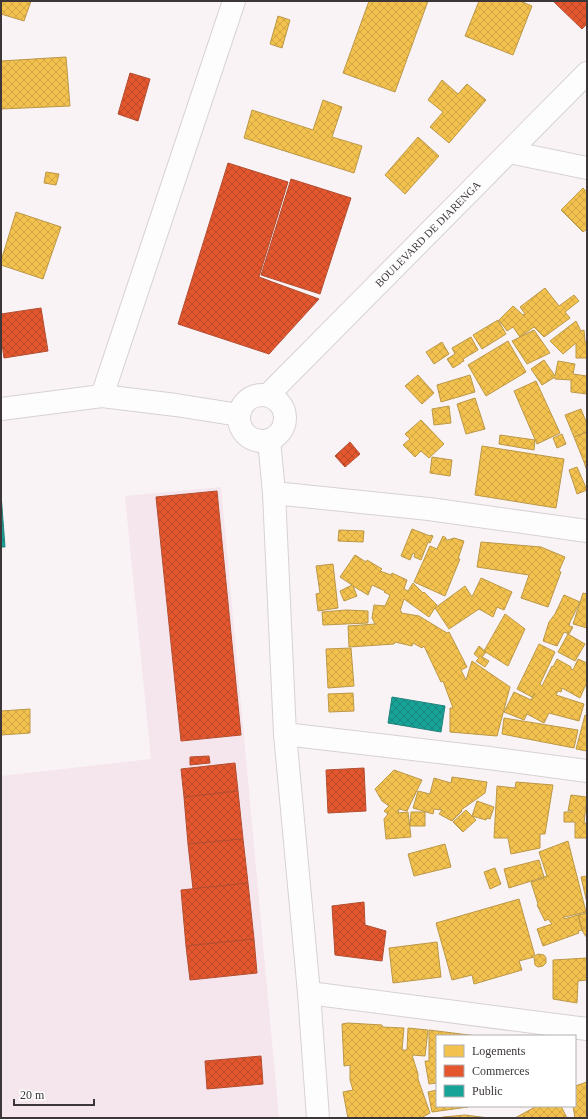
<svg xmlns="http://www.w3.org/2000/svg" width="588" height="1119" font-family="Georgia,serif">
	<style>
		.built { fill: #f5e5ec }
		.homes { fill: url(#homes-cross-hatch); stroke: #bb9747 }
		.shops { fill: url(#shops-cross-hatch); stroke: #b24d31 }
		.public { fill: url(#public-cross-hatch); stroke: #22827b }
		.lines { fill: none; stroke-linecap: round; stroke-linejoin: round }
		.street-casing { stroke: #d7d1d4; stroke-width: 24 }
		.primary-casing { stroke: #d7d1d4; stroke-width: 24 }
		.street { stroke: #fefdfe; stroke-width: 22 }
		.primary { stroke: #fefdfe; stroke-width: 22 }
		.labels { text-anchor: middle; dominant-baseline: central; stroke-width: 4; stroke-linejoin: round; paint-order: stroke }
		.street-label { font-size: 11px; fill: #3c3638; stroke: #fff }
	</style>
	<defs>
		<pattern id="homes-cross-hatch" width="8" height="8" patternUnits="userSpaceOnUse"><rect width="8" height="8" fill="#f2c14e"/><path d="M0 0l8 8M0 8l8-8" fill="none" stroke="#d0a645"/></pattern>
		<pattern id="shops-cross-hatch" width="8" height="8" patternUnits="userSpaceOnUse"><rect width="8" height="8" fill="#e4572e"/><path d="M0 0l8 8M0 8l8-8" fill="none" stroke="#ba4928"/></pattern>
		<pattern id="public-cross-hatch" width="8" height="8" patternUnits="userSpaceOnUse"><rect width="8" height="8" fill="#17a398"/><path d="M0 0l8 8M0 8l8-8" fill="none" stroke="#16867d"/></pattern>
	</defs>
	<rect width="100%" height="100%" fill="#faf3f6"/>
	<polygon class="built" points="221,487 279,1118 1,1118 1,776 151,759 125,496"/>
	<g class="homes">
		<polygon points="1,1 31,1 24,21 1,14"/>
		<polygon points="369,1 428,1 395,92 343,73"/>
		<polygon points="479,1 520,1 532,6 513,55 465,36"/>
		<polygon points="278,16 290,20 282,48 270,44"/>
		<polygon points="66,57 70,106 1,109 1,61"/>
		<polygon points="442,80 458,94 467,84 486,100 449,143 430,127 443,112 428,100"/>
		<polygon points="323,100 342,107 332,137 362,146 354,173 244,138 252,110 313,130"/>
		<polygon points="418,137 439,156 405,194 385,175"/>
		<polygon points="46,172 59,174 56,185 44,183"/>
		<polygon points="583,188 587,192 587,229 583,232 561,210"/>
		<polygon points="16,212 61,227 43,279 1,265 1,261"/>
		<polygon points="545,288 559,306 574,295 579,301 565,312 570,318 544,337 534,327 520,337 513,327 507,331 499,320 513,306 523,315 525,314 520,307"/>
		<polygon points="498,320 506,334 482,349 473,335"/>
		<polygon points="576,321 581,331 584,330 585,342 587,342 587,358 576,358 576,343 563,354 550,341"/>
		<polygon points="534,330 550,353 527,364 512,341"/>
		<polygon points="471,337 478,350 463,359 464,361 461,362 461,363 453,368 447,359 455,354 452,348"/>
		<polygon points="508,341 526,372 486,396 468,365"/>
		<polygon points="442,342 449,354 434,364 426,352"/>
		<polygon points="544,360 555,376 558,361 575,364 573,374 587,376 587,394 571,392 571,380 555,379 555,377 542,385 531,369"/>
		<polygon points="418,375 434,393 422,404 405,386"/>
		<polygon points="470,375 475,392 441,402 437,385"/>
		<polygon points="536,381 560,433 537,444 514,391"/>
		<polygon points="475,398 485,429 466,434 457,404"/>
		<polygon points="449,406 451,423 434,425 432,409"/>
		<polygon points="581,409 587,424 587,432 574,437 565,415"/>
		<polygon points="421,420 444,444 429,458 421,451 415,457 403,445 410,439 405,434"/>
		<polygon points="587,432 587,461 584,462 574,437"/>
		<polygon points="562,434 566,444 557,448 553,438"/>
		<polygon points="500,435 535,440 534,450 499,444"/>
		<polygon points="482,446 564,459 556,508 475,495"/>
		<polygon points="432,457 452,460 450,476 430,473"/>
		<polygon points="587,461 587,471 584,462"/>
		<polygon points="577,467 587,490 577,494 569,470"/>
		<polygon points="412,529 430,536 431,535 433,536 430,543 428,542 421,560 414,557 415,554 413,553 410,560 401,556"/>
		<polygon points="339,530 364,531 363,542 338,541"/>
		<polygon points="443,536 446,538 446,540 448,540 454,538 464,541 458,559 460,559 445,596 414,582 430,546 437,549"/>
		<polygon points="481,542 541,547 565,557 559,571 561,572 548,607 521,598 529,575 477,567"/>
		<polygon points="355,555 366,562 367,560 382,569 380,571 391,575 392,573 407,580 404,589 408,591 413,583 423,593 424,592 437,605 429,617 404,599 400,611 402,612 401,613 419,616 447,633 449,632 467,667 461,670 466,680 472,661 510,687 497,736 450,732 450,708 453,708 443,681 441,682 424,646 422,648 413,643 412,646 395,642 394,644 349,647 348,626 375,624 372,618 374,605 385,606 390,595 384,592 385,591 372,585 368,595 353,586 357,596 344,601 340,591 352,585 340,577"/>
		<polygon points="333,564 338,608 318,611 316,594 320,593 316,566"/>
		<polygon points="481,578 512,592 504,610 497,607 493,617 479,609 449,629 435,608 465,586 472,597"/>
		<polygon points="583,593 587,594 587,628 573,624"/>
		<polygon points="564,595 580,602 570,622 569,626 573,627 569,634 564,632 557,646 543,641 549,622 555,614"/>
		<polygon points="346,610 368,611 368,623 323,625 322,612"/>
		<polygon points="505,614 525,629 508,666 484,651"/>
		<polygon points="568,634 585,644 575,661 558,652"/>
		<polygon points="539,644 555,652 540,684 542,686 552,666 553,667 557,659 571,667 571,669 573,670 578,659 587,663 587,682 580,698 562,688 561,692 558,691 556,695 584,704 579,721 549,713 544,723 527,714 524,720 504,712 514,692 531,700 535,693 532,697 517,689"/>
		<polygon points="479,646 486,652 482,657 489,661 485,667 476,661 479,658 474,654"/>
		<polygon points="351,648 354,686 328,688 326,649"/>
		<polygon points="353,693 354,711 329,712 328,694"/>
		<polygon points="30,709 30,733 1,735 1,711"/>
		<polygon points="585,715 587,716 587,751 576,749"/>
		<polygon points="504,718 578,730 574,748 502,734"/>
		<polygon points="394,770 422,780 407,811 399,809 398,813 408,812 411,837 386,839 384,819 388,814 384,811 389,806 382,801 375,789"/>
		<polygon points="452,777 487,782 485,793 461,810 462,811 452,821 439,814 442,810 434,809 433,814 413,808 418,791 430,794 434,778 451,783"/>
		<polygon points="516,782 553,785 545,834 540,834 540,848 511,854 508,838 494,838 497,786 515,788"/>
		<polygon points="571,795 587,797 584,823 587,823 587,838 575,838 575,822 564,822 564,812 572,812 572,810 568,811"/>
		<polygon points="477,801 494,807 490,819 487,818 486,820 472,816"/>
		<polygon points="466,810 476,820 463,832 453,822"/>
		<polygon points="411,812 425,812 425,826 410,826"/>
		<polygon points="568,841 586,912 564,917 564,919 578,915 582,930 578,931 579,933 543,946 537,929 552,924 548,919 545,921 537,905 538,904 531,882 544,878 544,877 547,876 539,852"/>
		<polygon points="445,844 451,867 414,876 408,854"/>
		<polygon points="539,860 544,877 509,888 504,869"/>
		<polygon points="495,868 501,884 490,889 484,872"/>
		<polygon points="587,876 587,903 581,877"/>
		<polygon points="519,899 535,956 538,954 544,955 546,958 546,963 543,966 538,967 535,965 534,957 519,961 522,970 474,984 472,975 452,980 436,923"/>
		<polygon points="587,913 587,938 583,932 578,915"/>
		<polygon points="437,942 441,977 393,983 389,948"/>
		<polygon points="587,958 587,980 578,981 577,1003 553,999 553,960"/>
		<polygon points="348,1023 382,1025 382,1027 404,1028 402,1050 407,1050 408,1028 428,1030 425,1056 412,1055 418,1074 418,1079 430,1113 421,1118 348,1118 343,1092 353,1090 350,1080 350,1065 344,1066 342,1024"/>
		<polygon points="429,1030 477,1036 437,1036 437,1083 429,1084 425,1061 429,1061"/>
		<polygon points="587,1082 587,1118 575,1118 573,1106 575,1106 575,1086"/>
		<polygon points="437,1090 437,1106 468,1107 432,1112 428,1092"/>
		<polygon points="537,1106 561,1106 567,1118 515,1118"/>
		<polygon points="465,1115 489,1118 440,1118 443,1117"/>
	</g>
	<g class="shops">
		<polygon points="553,1 587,1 587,24 582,29"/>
		<polygon points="130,73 150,79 138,121 118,114"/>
		<polygon points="228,163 288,182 259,277 319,299 269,354 178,324"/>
		<polygon points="291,179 351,198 320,294 261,275"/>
		<polygon points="41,308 48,351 4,358 1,337 1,314"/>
		<polygon points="350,442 360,454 345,467 335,456"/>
		<polygon points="217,491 241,735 181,741 156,497"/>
		<polygon points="209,756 210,763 190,765 190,757"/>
		<polygon points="235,763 238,791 184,797 181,769"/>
		<polygon points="364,768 366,811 328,813 326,770"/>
		<polygon points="238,791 243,839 188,844 184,797"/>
		<polygon points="243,839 248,883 193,889 188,844"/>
		<polygon points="248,883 254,939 186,946 181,890"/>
		<polygon points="364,902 365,925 386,931 382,961 335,955 332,906"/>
		<polygon points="254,939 257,973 190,980 186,946"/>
		<polygon points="261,1056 263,1084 207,1089 205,1061"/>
	</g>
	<g class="public">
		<polygon points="1,494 5,547 1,547"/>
		<polygon points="392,697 445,706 441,732 388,723"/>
	</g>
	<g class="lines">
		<g class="street-casing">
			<g id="street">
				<polyline points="509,152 587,168"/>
				<polyline points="274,493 429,509 587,531"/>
				<polyline points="285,734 489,758 587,771"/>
				<polyline points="309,993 587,1029"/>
			</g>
		</g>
		<g class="primary-casing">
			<g id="primary">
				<circle cx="262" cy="418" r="23"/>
				<path id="s1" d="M268,395l319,-322"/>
				<polyline points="102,396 234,1"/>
				<polyline points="1,409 102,396 176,405 239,415"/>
				<polyline points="269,440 274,493 285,734 309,993 318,1118"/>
			</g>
		</g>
		<use href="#street" class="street"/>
		<use href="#primary" class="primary"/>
	</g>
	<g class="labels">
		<g class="street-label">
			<text stroke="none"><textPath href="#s1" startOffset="227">BOULEVARD DE DIARENGA</textPath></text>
		</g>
	</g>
	<rect width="588" height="1119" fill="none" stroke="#3c3638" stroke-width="4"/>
	<rect x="436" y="1035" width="140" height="72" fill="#ffffff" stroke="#b1afaf"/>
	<rect x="444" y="1045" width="20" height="12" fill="#f2c14e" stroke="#b1afaf"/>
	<text x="472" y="1055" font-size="12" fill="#3c3638">Logements</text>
	<rect x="444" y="1065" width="20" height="12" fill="#e4572e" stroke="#b1afaf"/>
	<text x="472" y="1075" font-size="12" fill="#3c3638">Commerces</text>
	<rect x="444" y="1085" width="20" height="12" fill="#17a398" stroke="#b1afaf"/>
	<text x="472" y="1095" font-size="12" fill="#3c3638">Public</text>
	<path d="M14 1099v6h80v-6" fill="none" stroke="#3c3638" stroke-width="2"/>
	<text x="20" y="1099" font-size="12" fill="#3c3638" stroke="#ffffff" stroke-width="3" paint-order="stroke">20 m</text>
</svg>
